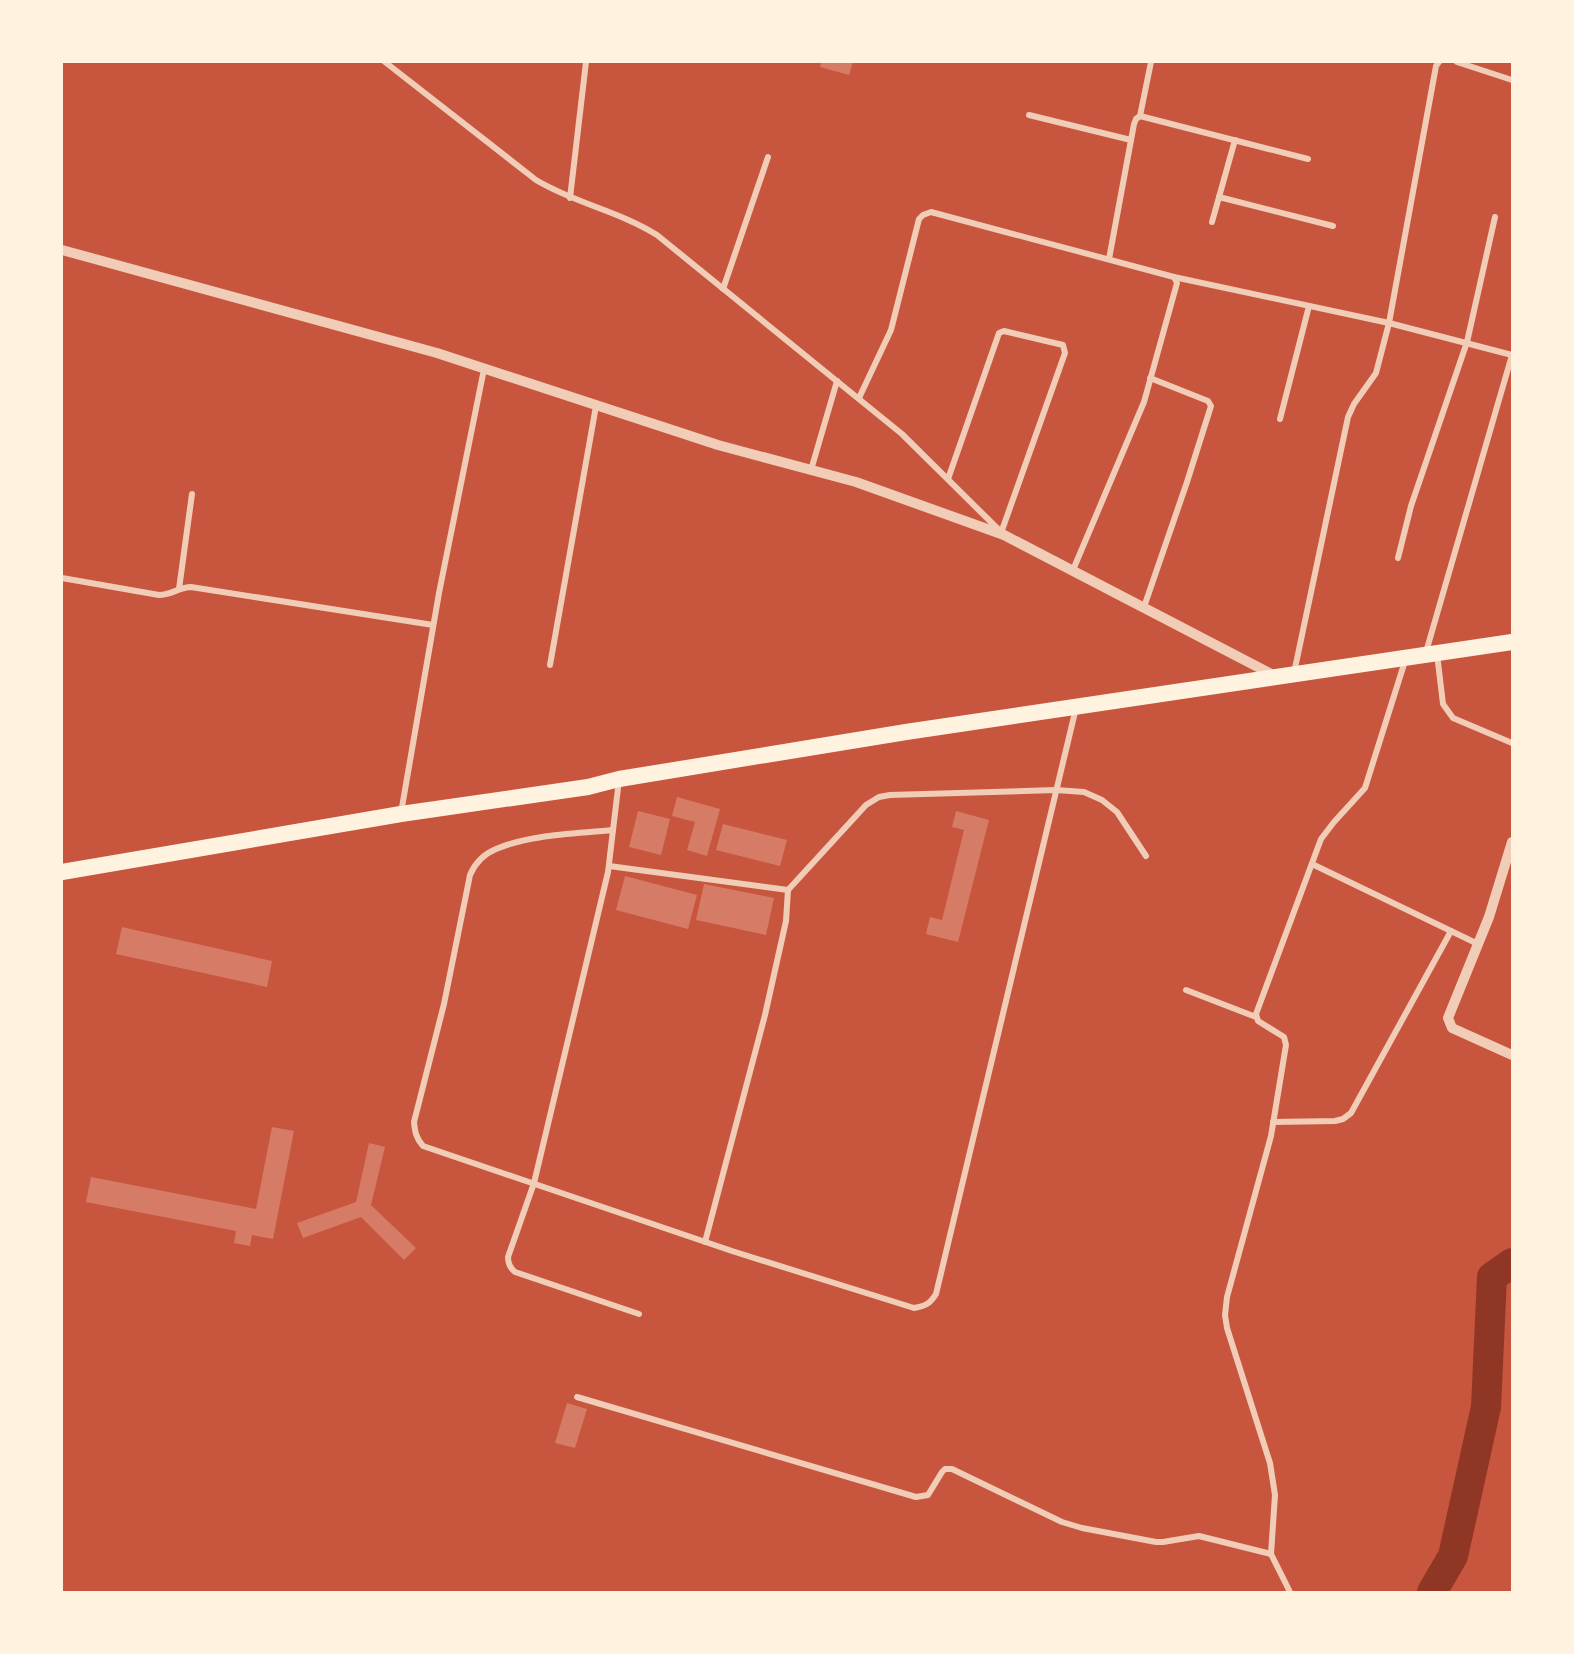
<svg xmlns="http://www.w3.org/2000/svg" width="1574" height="1654" font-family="Montserrat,sans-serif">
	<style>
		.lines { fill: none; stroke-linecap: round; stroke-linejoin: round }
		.river { stroke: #8f3625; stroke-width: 30 }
		.building { fill: #d67c66 }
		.minor { stroke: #f1ccb7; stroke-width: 6 }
		.tertiary { stroke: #f1ccb7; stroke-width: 10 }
		.trunk { stroke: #fff3e0; stroke-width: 16 }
	</style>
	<rect width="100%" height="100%" fill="#c8553d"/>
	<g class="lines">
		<polyline class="river" points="1432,1592 1453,1556 1486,1407 1492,1277 1512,1263"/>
	</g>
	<g class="building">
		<polygon points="821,62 853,62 849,75 820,67"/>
		<polygon points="677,797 720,809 707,856 687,850 695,822 672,816"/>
		<polygon points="638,811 670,819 661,855 629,847"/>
		<polygon points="956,811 989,820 958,942 926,934 930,917 942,920 964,830 952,827"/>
		<polygon points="723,824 787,840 780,866 716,850"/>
		<polygon points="625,876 697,895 688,929 616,910"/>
		<polygon points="704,884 774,898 766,935 696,920"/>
		<polygon points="122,927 272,961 267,987 116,954"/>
		<polygon points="272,1127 294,1131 273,1239 252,1235 250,1246 234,1243 236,1231 86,1202 91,1177 256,1209"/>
		<polygon points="369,1143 385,1147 371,1205 416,1248 404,1260 361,1217 303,1238 297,1223 356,1202"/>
		<polygon points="567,1403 587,1409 575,1448 555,1443"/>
	</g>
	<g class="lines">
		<g class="minor">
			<path d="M385,62l151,118c38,23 83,31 121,55l245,199 97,96"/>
			<polyline points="1457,62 1512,80"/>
			<polyline points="1029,115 1131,140"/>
			<polyline points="1140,116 1151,62"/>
			<polyline points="1219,197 1333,226"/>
			<polyline points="570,198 586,62"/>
			<polyline points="1212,222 1235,140"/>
			<polyline points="1109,259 1134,124 1136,119 1140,116 1308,159"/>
			<polyline points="1174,277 1389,323 1512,355 1426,652"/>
			<polyline points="723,289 768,157"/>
			<polyline points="859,398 891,330 919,219 923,215 931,212 1174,277 1177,283 1144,402 1073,570"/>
			<polyline points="1280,419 1309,306"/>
			<polyline points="811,470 837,381"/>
			<polyline points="948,479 999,333 1004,331 1063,345 1065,353 1001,533"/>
			<polyline points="1398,558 1411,506 1467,342 1495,217"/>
			<path d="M62,578l97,17c12,0 21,-8 32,-8l242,38"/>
			<polyline points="179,589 192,494"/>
			<polyline points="1144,607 1187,482 1211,406 1208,401 1150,378"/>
			<polyline points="1437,654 1443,704 1453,718 1512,743"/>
			<polyline points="550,665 596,406"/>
			<polyline points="1294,673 1348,417 1354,404 1376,373 1389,323 1436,66 1439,62"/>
			<path d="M619,780l-11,92 -74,311 -26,74c0,7 2,11 7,15l124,42"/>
			<polyline points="401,813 439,593 484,369"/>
			<path d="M613,830c-38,4 -81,4 -117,19 -12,5 -21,14 -26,26l-26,129 -30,118c1,10 2,16 9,24l309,105 182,57c11,-2 16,-4 22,-14l140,-586"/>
			<polyline points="1312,864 1478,944"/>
			<polyline points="609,866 788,890 786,921 765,1015 705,1242"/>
			<polyline points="788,890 866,805 879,797 890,795 1056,790 1084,792 1102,800 1117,812 1146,856"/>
			<polyline points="1186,990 1256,1017"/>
			<polyline points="1273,1122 1335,1121 1343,1119 1351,1113 1451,931"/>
			<polyline points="577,1397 916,1497 928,1495 942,1472 945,1469 952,1469 1062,1522 1082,1528 1156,1542 1163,1542 1199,1536 1271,1554"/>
			<polyline points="1290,1592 1271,1554 1275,1495 1270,1463 1227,1328 1225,1315 1227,1297 1271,1136 1286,1045 1284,1037 1258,1021 1256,1014 1321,839 1334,822 1365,788 1405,661"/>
		</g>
		<g class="tertiary">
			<polyline points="62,250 437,353 718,445 856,482 1004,535 1275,676"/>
			<polyline points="1512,842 1489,917 1448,1018 1452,1028 1512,1055"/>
		</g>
		<polyline class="trunk" points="62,872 401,814 588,787 619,779 906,732 1512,642"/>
	</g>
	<rect width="1574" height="1654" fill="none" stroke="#fff3e0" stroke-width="126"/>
</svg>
